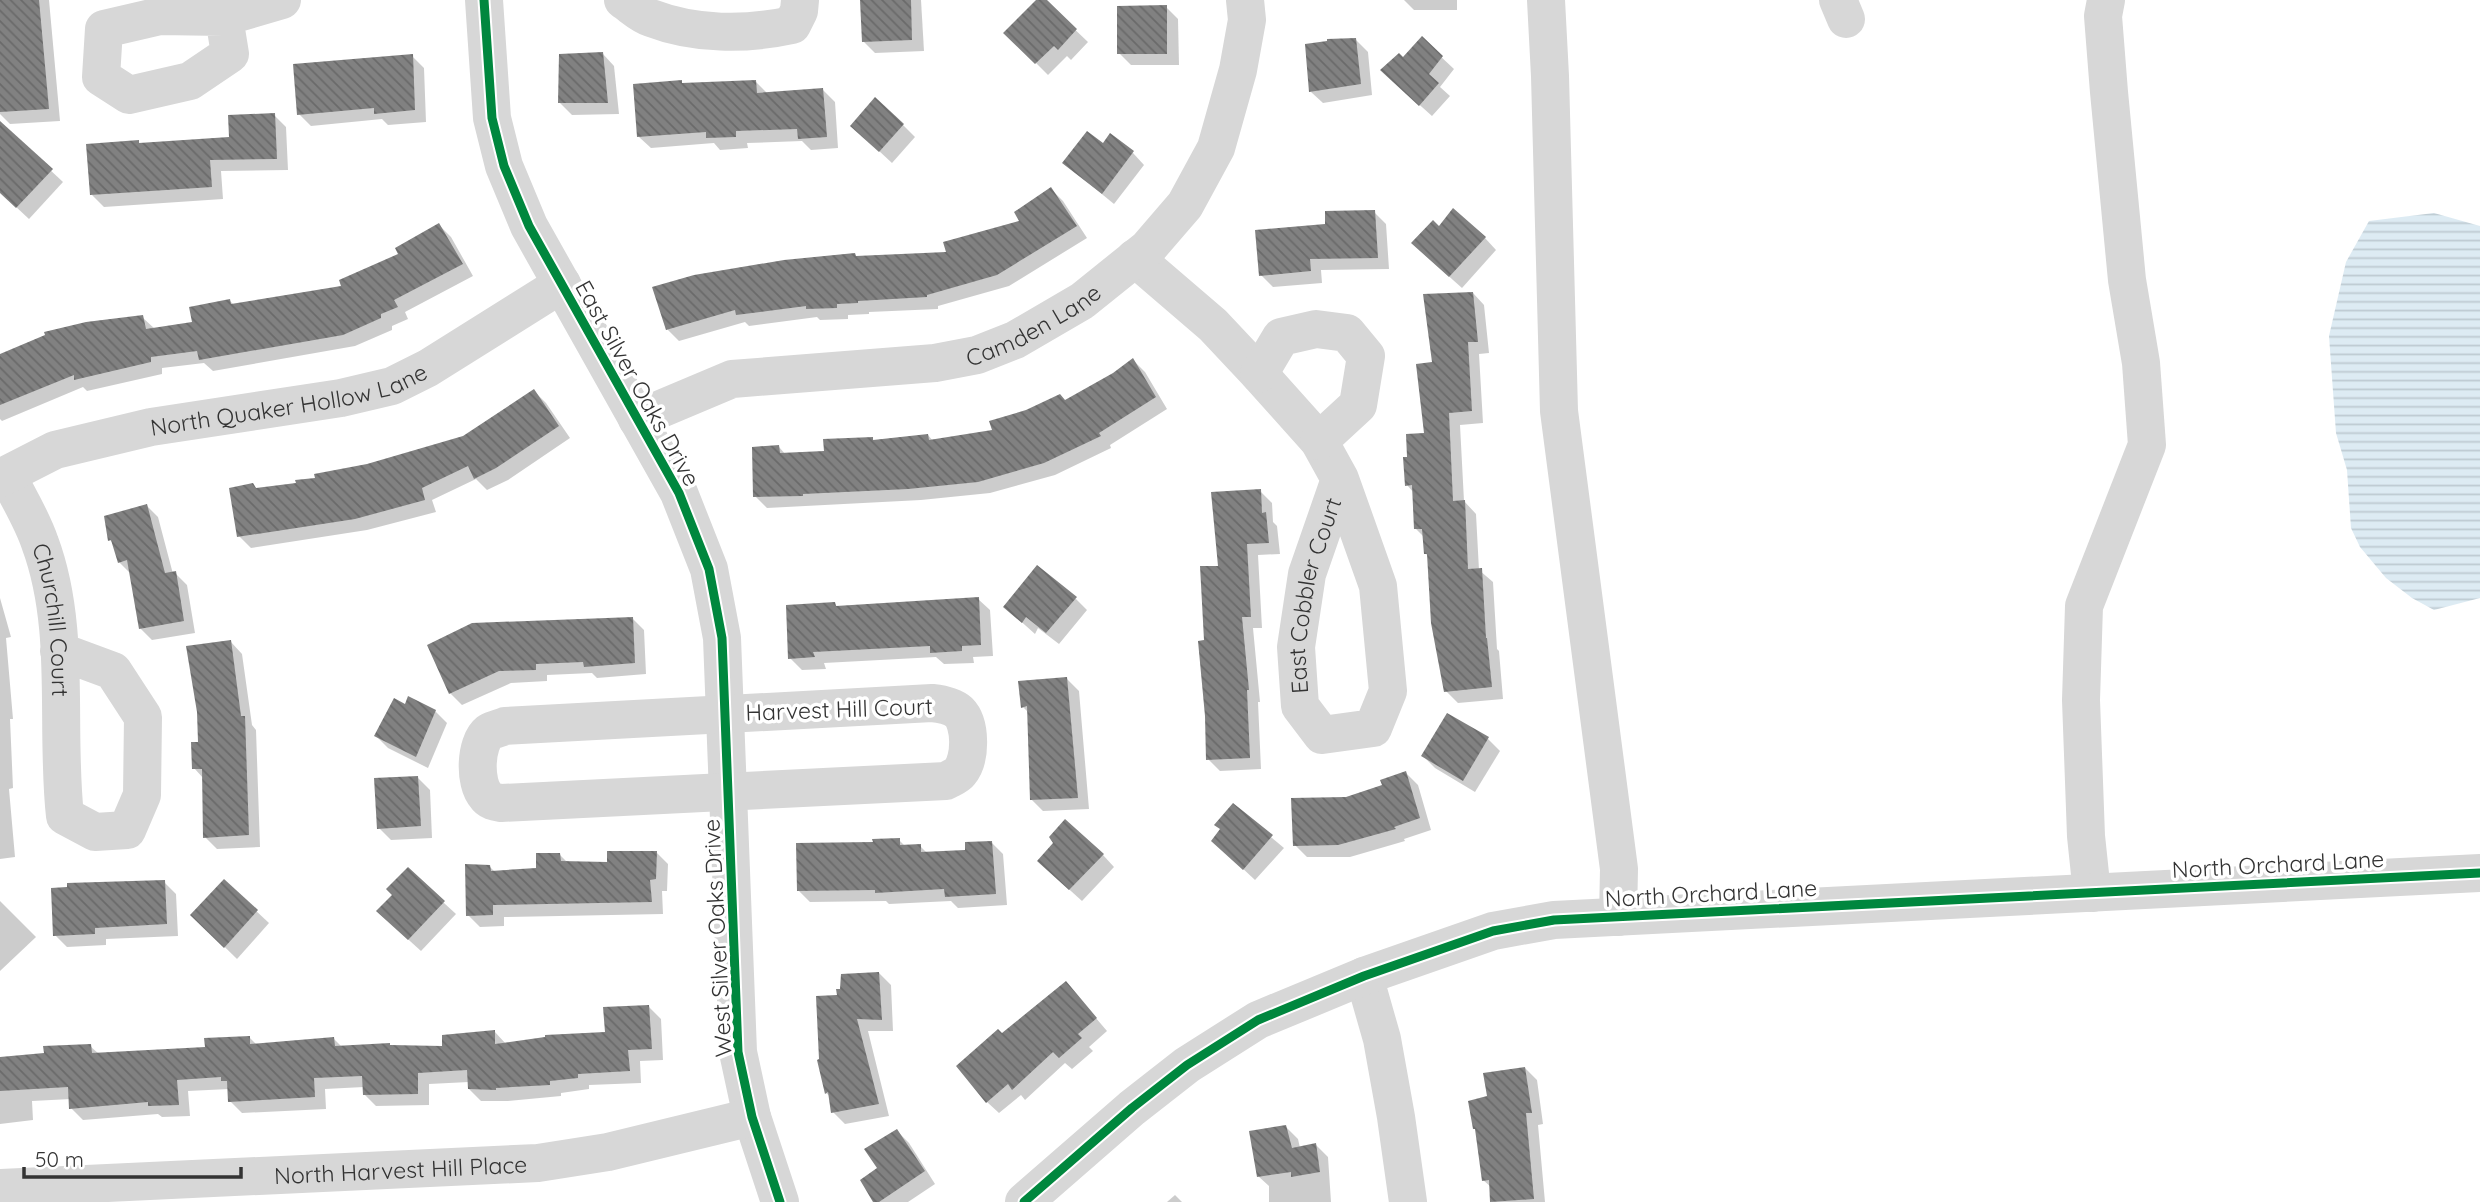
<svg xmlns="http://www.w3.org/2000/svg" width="2480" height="1202" font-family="Quicksand,sans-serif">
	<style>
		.water { fill: url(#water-rules) }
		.shadow { fill: #0003 }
		.building { fill: url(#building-back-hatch) }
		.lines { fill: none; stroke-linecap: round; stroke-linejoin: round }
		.minor { stroke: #d7d7d7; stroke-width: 38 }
		.cycleway-casing { stroke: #fff; stroke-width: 13 }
		.cycleway { stroke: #00873e; stroke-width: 9 }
		.labels { text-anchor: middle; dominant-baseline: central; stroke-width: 7; stroke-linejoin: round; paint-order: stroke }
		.street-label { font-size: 23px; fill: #333; stroke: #fff }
	</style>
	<defs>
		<pattern id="water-rules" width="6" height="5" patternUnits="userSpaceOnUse" patternTransform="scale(1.75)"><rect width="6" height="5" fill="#ddebf3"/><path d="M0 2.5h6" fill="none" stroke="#becad1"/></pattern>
		<pattern id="building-back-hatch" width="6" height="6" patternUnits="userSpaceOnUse" patternTransform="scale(1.75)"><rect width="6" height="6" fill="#818181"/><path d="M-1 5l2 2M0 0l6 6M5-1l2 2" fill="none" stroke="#6a6a6a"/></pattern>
	</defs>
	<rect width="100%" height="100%" fill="#fff"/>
	<polygon class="water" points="2434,213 2480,226 2480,598 2434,610 2412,598 2386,578 2360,547 2351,528 2347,470 2336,433 2329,336 2346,262 2369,221"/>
	<g class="shadow">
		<polygon points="0,0 49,0 60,121 10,124 0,114"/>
		<polygon points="862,0 921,0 924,51 875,53 863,41"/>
		<polygon points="1039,0 1044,0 1088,42 1071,60 1067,56 1048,75 1006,33"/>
		<polygon points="1404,0 1457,0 1457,10 1414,10"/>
		<polygon points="1166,7 1178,19 1179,65 1131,65 1119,53"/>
		<polygon points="1422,39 1454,69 1440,87 1450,96 1432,116 1394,82 1403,59"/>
		<polygon points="1356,40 1368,52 1372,95 1323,103 1311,92"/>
		<polygon points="603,54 614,66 619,114 572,115 560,103"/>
		<polygon points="412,56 424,68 426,122 388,125 382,119 311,126 299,114"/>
		<polygon points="681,82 684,85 756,82 768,94 823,90 835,102 838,148 811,150 802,141 747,143 748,148 720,150 714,143 651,148 639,137"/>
		<polygon points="274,115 286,127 288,170 221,171 223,199 104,207 92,195 138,142 141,144 231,138"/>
		<polygon points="0,123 63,182 29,219 0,192"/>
		<polygon points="903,125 915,137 892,163 864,137"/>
		<polygon points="1103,146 1133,153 1144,165 1114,204 1064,163"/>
		<polygon points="1051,189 1063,201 1087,238 1009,286 938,306 938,309 869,312 869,314 848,315 848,319 820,320 817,317 749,326 745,322 679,341 667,329 858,258 948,253 1021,222"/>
		<polygon points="1374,212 1386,224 1389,269 1321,270 1322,283 1273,287 1261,275 1327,225"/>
		<polygon points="439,225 451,237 473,276 405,312 408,319 392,326 392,330 355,346 213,371 204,363 162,368 162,374 87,391 83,387 2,421 0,419 0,356 142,317 155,329 194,323 230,301 234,305 344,287 401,255"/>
		<polygon points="1439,229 1485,238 1496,250 1462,288 1425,255"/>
		<polygon points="1473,293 1484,305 1489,353 1479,354 1483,423 1460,425 1464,501 1476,514 1479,570 1493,582 1497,649 1499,651 1503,699 1458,703 1446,691 1429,557 1425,553 1424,537 1416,529 1414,493 1407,485 1409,459 1426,434 1434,364"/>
		<polygon points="1133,360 1145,372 1167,409 1110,445 1111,448 1055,475 990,493 921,500 767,508 755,496 779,447 786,455 825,453 872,438 875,442 928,435 933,441 994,431 1065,401 1114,375"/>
		<polygon points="534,391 546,403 570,438 508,480 487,490 476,479 432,500 436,512 367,530 251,548 239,536 253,485 258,490 298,484 464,438"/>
		<polygon points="1260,491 1272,503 1273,522 1277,526 1280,554 1258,555 1262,628 1253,628 1260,702 1258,702 1261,769 1220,771 1208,759 1206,642 1220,567"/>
		<polygon points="147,506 158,517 173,574 175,573 187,585 195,633 152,640 140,628 131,574 119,562 114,544 110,540"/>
		<polygon points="0,598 11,637 6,638 13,719 10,719 13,788 9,789 15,857 0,859"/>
		<polygon points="978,599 990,610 993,656 973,657 974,663 944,664 936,657 824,663 826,669 802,670 790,658 835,604 838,608"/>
		<polygon points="1076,599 1087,610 1059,644 1038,628 1035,634 1005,607"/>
		<polygon points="632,618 644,630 646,674 597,678 592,673 547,675 547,681 511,683 462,705 450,693 429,646"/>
		<polygon points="231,642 242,654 252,725 256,730 260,847 217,849 205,837 204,779 194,768"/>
		<polygon points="1067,679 1079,691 1089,809 1043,811 1031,799 1029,713 1023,707"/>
		<polygon points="406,706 435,711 447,723 428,768 388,748 376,736"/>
		<polygon points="1488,739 1500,751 1475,792 1435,768 1423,756"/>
		<polygon points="1406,773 1418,785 1431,830 1404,839 1405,841 1350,857 1307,857 1295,845 1346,799 1384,786"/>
		<polygon points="418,778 430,790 432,838 391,840 379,828"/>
		<polygon points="1233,805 1284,848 1255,880 1225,852 1221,830"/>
		<polygon points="899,840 906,847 920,846 928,854 967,851 991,842 1003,854 1007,905 958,908 951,901 889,904 886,901 810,902 799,891 874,844"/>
		<polygon points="656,852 668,864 667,891 662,891 663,914 504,917 504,926 480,927 468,915 490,867 495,872 538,870 560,855 568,863 609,864"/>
		<polygon points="1103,855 1114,867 1082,901 1051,873"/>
		<polygon points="408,870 456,914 421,951 390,923 395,895"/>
		<polygon points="224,881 269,923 237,959 192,915"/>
		<polygon points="164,882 176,894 178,936 106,939 106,945 67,947 55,935"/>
		<polygon points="0,901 36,937 0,971"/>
		<polygon points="879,973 891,985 893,1031 868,1031 889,1116 845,1124 833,1112 831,1097 826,1093 838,997"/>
		<polygon points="1066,983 1107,1031 1089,1047 1093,1051 1072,1069 1065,1063 1025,1100 1021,1095 999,1113 987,1102 1002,1036"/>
		<polygon points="649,1007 661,1019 663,1060 640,1061 641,1083 589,1085 589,1089 561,1093 561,1096 508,1101 481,1101 469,1089 469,1082 429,1084 429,1105 376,1106 364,1094 364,1087 325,1089 326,1109 242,1113 230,1101 229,1089 188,1091 190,1116 162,1117 158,1114 83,1120 71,1108 71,1099 32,1101 33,1120 0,1124 0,1059 46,1054 90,1046 99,1054 206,1049 249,1037 257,1045 334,1039 342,1047 444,1048 495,1032 506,1044 607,1034"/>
		<polygon points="1525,1068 1537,1080 1543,1124 1538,1125 1545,1202 1492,1202 1491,1187 1483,1180 1489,1098"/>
		<polygon points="1286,1127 1298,1139 1300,1148 1316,1145 1328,1157 1331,1202 1269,1202 1269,1186 1258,1176"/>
		<polygon points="897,1131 909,1143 935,1184 908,1202 875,1202"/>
		<polygon points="1175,1195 1182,1202 1167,1202"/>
	</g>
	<g class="building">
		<polygon points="0,0 39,0 49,109 0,112"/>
		<polygon points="860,0 911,0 912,40 862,42"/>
		<polygon points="1036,0 1047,0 1077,29 1058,50 1054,46 1035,64 1003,33"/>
		<polygon points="1167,5 1167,54 1117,54 1117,6"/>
		<polygon points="1422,36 1443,56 1429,74 1439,83 1419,106 1380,70 1399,53 1403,57"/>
		<polygon points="1356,38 1361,84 1309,92 1305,44 1327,41 1327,39"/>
		<polygon points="603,52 608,103 558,103 559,54"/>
		<polygon points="413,54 415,110 374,114 374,108 297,115 293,64"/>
		<polygon points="682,80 682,83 756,80 757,93 823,88 827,137 798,139 797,129 736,131 736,137 706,138 706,132 637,137 633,84"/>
		<polygon points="875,97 904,124 879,152 850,126"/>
		<polygon points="275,113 277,159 210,160 212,187 90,195 86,144 139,140 139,143 229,137 228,115"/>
		<polygon points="0,121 53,169 16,208 0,193"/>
		<polygon points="1087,131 1103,143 1110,133 1134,151 1102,194 1062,163"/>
		<polygon points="1051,187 1077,226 997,275 927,295 927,297 858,301 858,303 837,304 837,308 806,309 806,306 736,315 735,310 666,330 652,287 694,275 784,260 855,253 856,256 946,252 943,242 1019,221 1014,212"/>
		<polygon points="1453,208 1486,237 1449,277 1411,243 1433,220 1439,226"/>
		<polygon points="1375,210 1378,258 1310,259 1311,271 1259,276 1255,230 1325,224 1325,211"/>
		<polygon points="439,223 463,264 394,300 398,307 381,314 381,318 343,335 199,360 197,351 151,357 151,362 74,380 74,375 0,405 0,354 45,335 44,332 86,322 143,315 146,329 192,322 189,307 230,299 231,304 341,286 339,280 398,254 395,248"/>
		<polygon points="1473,292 1478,342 1468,342 1472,411 1449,413 1453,501 1465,500 1468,569 1482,568 1486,638 1487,638 1492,687 1444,692 1431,623 1427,554 1424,554 1422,529 1414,529 1412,485 1405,486 1403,457 1407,457 1406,434 1424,433 1416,364 1432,362 1423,294"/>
		<polygon points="1133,358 1156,397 1099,433 1101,436 1044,463 978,482 908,489 803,494 803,496 753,497 752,447 779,445 780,453 824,451 823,439 873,437 873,440 928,434 929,440 992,430 989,421 1026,410 1060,394 1065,400 1113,373"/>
		<polygon points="534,389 559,426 496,468 474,479 468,466 422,488 425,500 355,519 237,537 229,488 253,483 256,488 296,483 295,480 315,478 314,474 367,464 463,436"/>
		<polygon points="1261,489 1262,513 1266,512 1269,543 1247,544 1251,617 1242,617 1249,690 1247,690 1250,758 1206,760 1205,716 1198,641 1204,640 1200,566 1218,566 1211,492"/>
		<polygon points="147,504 165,573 176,571 184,621 139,629 127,560 118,563 111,540 108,541 104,516"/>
		<polygon points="1037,565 1077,597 1046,633 1026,617 1022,623 1003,607"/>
		<polygon points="979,597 981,645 962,646 962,651 930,653 930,646 813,652 815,657 788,659 786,605 835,602 836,606"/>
		<polygon points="633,617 635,663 584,667 583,662 536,664 536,670 499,671 449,694 427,645 472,623"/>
		<polygon points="231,640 241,716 245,716 249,835 203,838 202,769 192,769 191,742 198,742 197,712 186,646"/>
		<polygon points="1067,677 1078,798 1030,800 1027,706 1021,708 1018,681"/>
		<polygon points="408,696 436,710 416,757 374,736 394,698 405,704"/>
		<polygon points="1447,713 1489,737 1463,781 1421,756"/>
		<polygon points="1406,771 1420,818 1394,827 1396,829 1338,845 1293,846 1291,798 1346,797 1382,785 1380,780"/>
		<polygon points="418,776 421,826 377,829 374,778"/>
		<polygon points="1233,803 1273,835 1243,870 1211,841 1220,829 1214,825"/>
		<polygon points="1065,819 1104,854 1069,890 1037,861 1053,843 1049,837"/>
		<polygon points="900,838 900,845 921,844 921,852 965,850 965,842 992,841 996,894 945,897 944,889 875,893 875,890 797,891 796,843 873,842 872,839"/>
		<polygon points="607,851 657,851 656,879 650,880 652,902 493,905 493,915 466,916 465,864 490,865 491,871 536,868 536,853 560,853 561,861 607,862"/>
		<polygon points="408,867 445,901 408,940 376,911 392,895 386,889"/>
		<polygon points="224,879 258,910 224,948 190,915"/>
		<polygon points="165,880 167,924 95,928 95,934 53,936 51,888 67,887 67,883"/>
		<polygon points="879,972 882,1020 857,1019 879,1104 831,1113 828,1092 825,1094 817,1060 819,1059 816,996 837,995 836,989 840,989 841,974"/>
		<polygon points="1066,981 1097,1018 1078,1034 1082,1038 1059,1058 1053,1052 1012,1090 1008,1084 986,1103 956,1066 998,1029 1002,1033"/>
		<polygon points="649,1005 652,1049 628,1050 630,1071 578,1074 578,1078 550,1081 550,1085 496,1088 496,1090 468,1089 467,1070 418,1073 418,1094 363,1095 362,1076 314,1078 315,1097 228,1102 227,1081 221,1081 221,1077 177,1080 179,1105 148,1106 148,1102 69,1109 68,1087 0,1091 0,1057 44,1053 43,1046 91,1044 92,1053 205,1047 204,1038 250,1036 250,1044 334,1037 335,1046 390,1043 390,1045 442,1046 442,1035 495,1030 495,1044 545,1037 545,1035 605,1032 603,1007"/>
		<polygon points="1525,1067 1532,1113 1526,1113 1534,1199 1490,1202 1489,1180 1482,1181 1475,1129 1473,1129 1468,1101 1487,1096 1483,1073"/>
		<polygon points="1286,1125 1292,1148 1316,1143 1320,1172 1291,1177 1291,1172 1257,1177 1249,1131"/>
		<polygon points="897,1129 925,1171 879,1202 873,1202 860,1180 877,1168 864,1149"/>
	</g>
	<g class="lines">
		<g class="minor">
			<polyline points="484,0 492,118 504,166 529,226 679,493 709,569 722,638 738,1052 752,1117 780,1202"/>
			<path d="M623,0c9,6 18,15 28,18 44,17 95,17 141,7l7,-14 1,-11"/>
			<polyline points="1546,0 1550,76 1559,411 1619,869 1618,917"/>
			<polyline points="1838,0 1846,19"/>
			<polyline points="224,17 230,54 190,81 129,95 101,77 104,29 160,16 224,17 282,0"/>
			<path id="s1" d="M1135,258l78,67 46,49 60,67 21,38 38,107 10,105 -15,37 -51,7 -22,-29 -4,-59 11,-73 33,-95"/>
			<polyline points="1259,374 1281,337 1316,329 1347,333 1366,356 1358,405 1319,441"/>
			<path id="s2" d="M637,419l95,-40 203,-16 42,-8 38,-15 67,-39 66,-53 37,-43 31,-57 22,-78 9,-50 -2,-20"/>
			<path id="s3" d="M7,475c11,22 25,44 33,68 32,86 15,183 25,273l30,16 32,-2 15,-35 1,-78 -30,-46 -54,-20"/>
			<path id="s4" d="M0,478l55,-28 96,-23 190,-29 51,-12 36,-18 134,-84"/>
			<path d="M932,703c9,1 20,3 27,9 12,12 12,47 1,60 -3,4 -9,6 -14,9l-445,22c-6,-1 -12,-2 -15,-7 -12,-13 -11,-53 3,-64 5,-3 12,-4 16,-6z"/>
			<polyline points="2092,893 2086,836 2081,700 2084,606 2147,445 2141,363 2127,280 2109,92 2103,16 2106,0"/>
			<polyline points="1364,976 1382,1039 1396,1117 1408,1202"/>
			<path id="s5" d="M0,1188l538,-25 70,-11 144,-35"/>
			<polyline points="1024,1202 1132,1108 1187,1065 1258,1020 1364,976 1493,931 1554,920 2480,873"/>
		</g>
		<g class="cycleway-casing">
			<g id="cycleway">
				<polyline points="484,0 492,118 504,166 529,226 679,493 709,569 722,638 738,1052 752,1117 780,1202"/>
				<polyline points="1024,1202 1132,1108 1187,1065 1258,1020 1364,976 1493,931 1554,920 2480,873"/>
			</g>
		</g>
		<use href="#cycleway" class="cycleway"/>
	</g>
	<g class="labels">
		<g class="street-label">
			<text stroke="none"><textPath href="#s2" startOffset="413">Camden Lane</textPath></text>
			<text transform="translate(638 383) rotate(61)">East Silver Oaks Drive</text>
			<text stroke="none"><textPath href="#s4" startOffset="301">North Quaker Hollow Lane</textPath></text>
			<text stroke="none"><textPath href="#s1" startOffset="763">East Cobbler Court</textPath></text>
			<text stroke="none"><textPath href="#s3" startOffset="154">Churchill Court</textPath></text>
			<text transform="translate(839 709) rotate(-2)">Harvest Hill Court</text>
			<text transform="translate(2278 864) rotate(-3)">North Orchard Lane</text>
			<text transform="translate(1711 893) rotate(-3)">North Orchard Lane</text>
			<text transform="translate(717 938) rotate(-93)">West Silver Oaks Drive</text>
			<text stroke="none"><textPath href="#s5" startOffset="401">North Harvest Hill Place</textPath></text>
		</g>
	</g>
	<path d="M24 1167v10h217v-10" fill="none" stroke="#333333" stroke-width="3.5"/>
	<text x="35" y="1167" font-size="21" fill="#333333" stroke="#ffffff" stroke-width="5" paint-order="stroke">50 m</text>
</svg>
